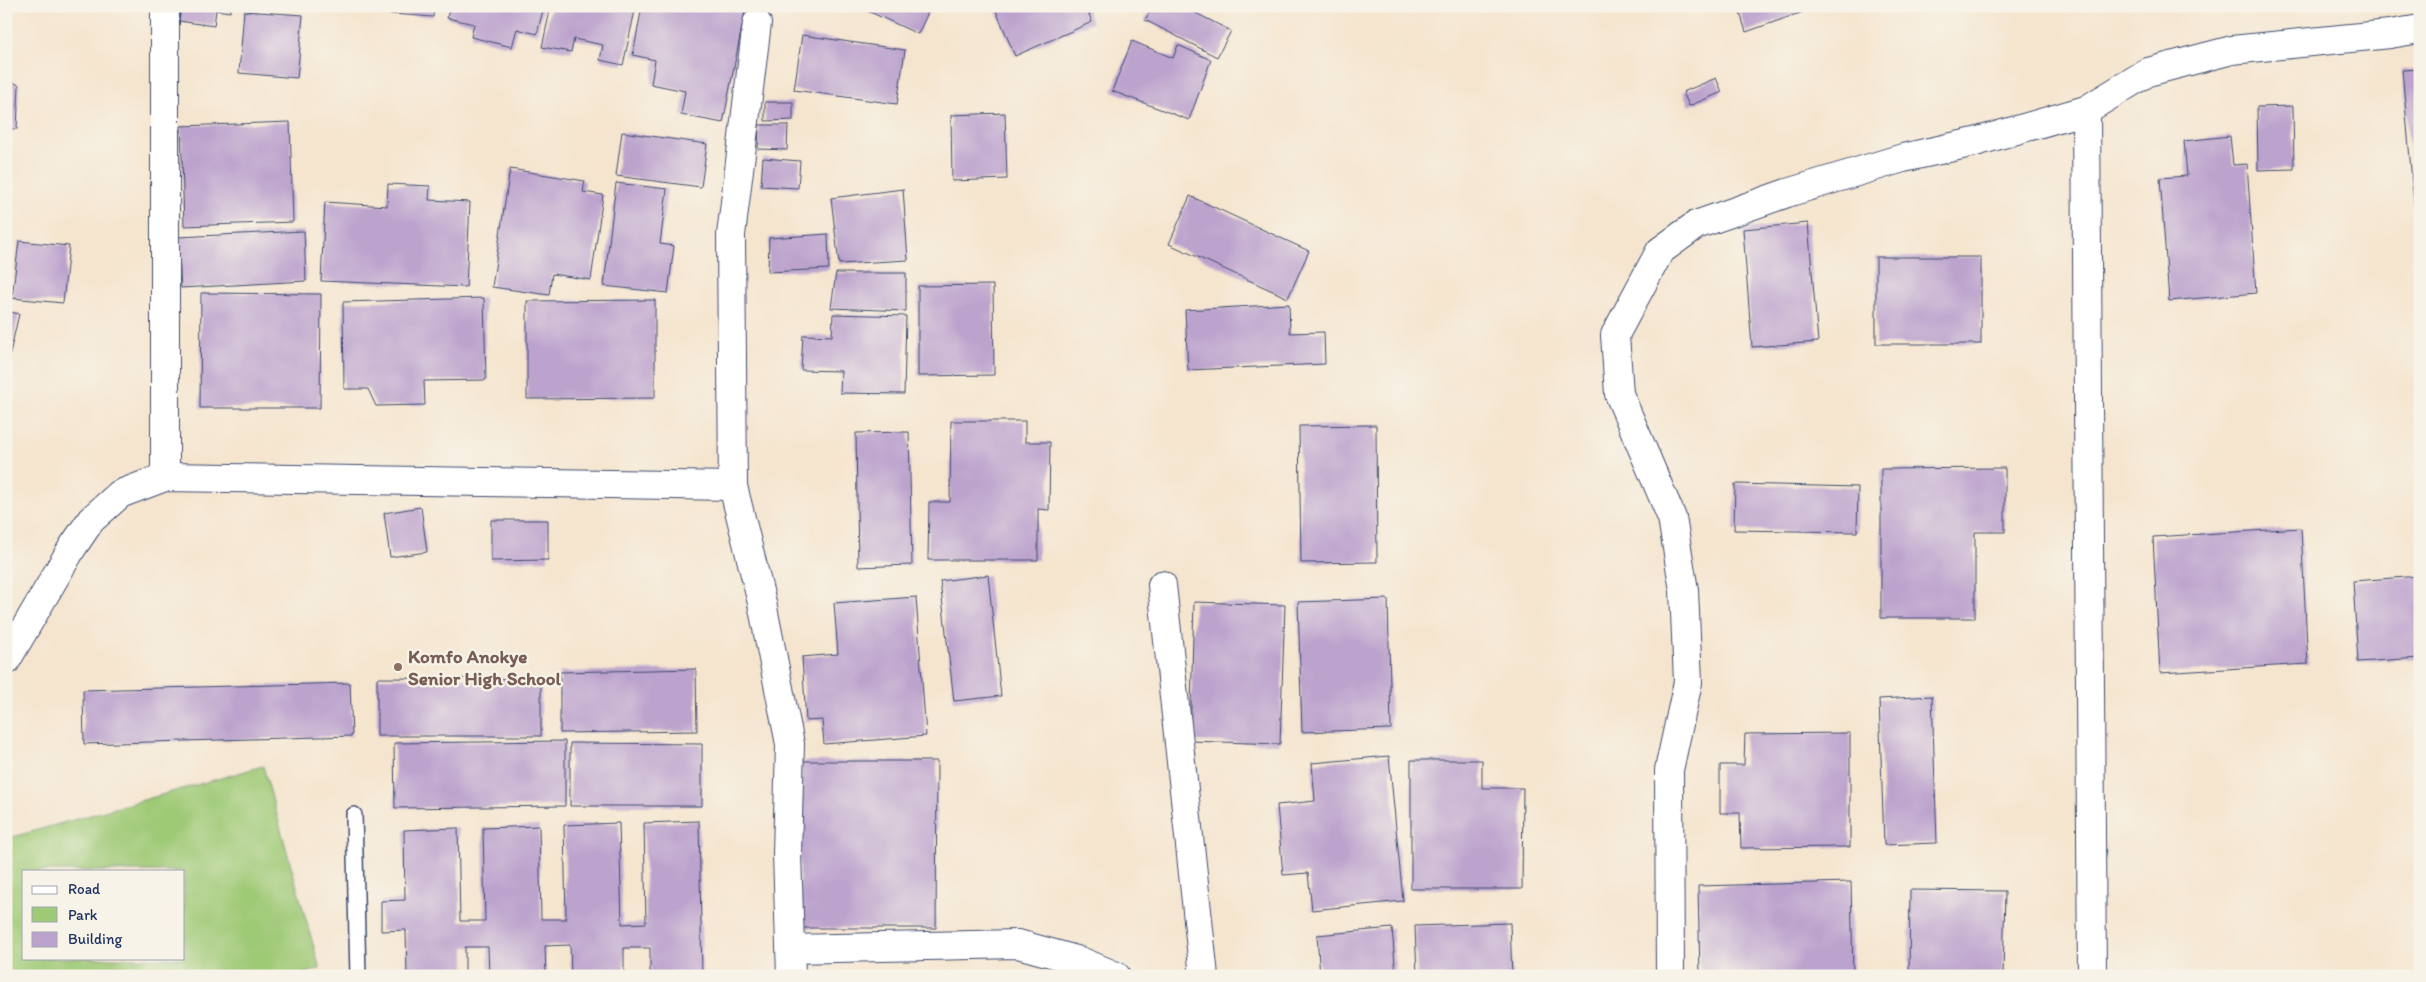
<svg xmlns="http://www.w3.org/2000/svg" width="2426" height="982" font-family="Itim,sans-serif">
	<style>
		.green { fill: #9ec975; stroke: #5c7c6a; fill-rule: evenodd }
		.building { fill: #bca3cd }
		.lines { fill: none; stroke-linecap: round; stroke-linejoin: round }
		.lane-casing { stroke: #3c4a6f; stroke-width: 18 }
		.street-casing { stroke: #3c4a6f; stroke-width: 30 }
		.lane { stroke: #fff; stroke-width: 15 }
		.street { stroke: #fff; stroke-width: 28 }
		.education-dot { fill: #8d6e63; stroke: #f7f3e8; stroke-width: 2 }
		.labels { text-anchor: middle; dominant-baseline: central; stroke-width: 4.5; stroke-linejoin: round; paint-order: stroke }
		.education-label { font-size: 19px; font-weight: bold; fill: #785e54; stroke: #f7f3e8; text-anchor: start }
	</style>
	<rect width="100%" height="100%" fill="#f7f3e8"/>
	<filter id="ink" filterUnits="userSpaceOnUse"><feTurbulence type="fractalNoise" baseFrequency=".02" numOctaves="2"/><feDisplacementMap in="SourceGraphic" scale="10" xChannelSelector="R" yChannelSelector="G"/><feConvolveMatrix kernelMatrix="1 2 1 2 8 2 1 2 1" color-interpolation-filters="sRGB"/></filter>
	<filter id="wash" filterUnits="userSpaceOnUse"><feTurbulence type="fractalNoise" baseFrequency=".0096" numOctaves="4" result="noise"/><feDisplacementMap in="SourceGraphic" scale="20" xChannelSelector="R" yChannelSelector="G"/><feGaussianBlur stdDeviation="1.12" result="paint"/><feColorMatrix in="noise" values="0 0 0 0 0 0 0 0 0 0 0 0 0 0 0 0 0 1.4 0 .05"/><feComposite in="paint" operator="in"/></filter>
	<g filter="url(#wash)">
		<rect width="100%" height="100%" fill="#f5e5cf"/>
		<path class="green" d="M263,766l57,203 -24,7h-290v-137zM24,871h160v87h-160z"/>
		<g id="blocks">
			<g class="building">
				<polygon points="175,6 231,6 230,12 216,10 214,26 179,21 181,8"/>
				<polygon points="332,6 357,6 355,10"/>
				<polygon points="380,6 434,6 433,17 379,13"/>
				<polygon points="450,6 544,6 537,34 517,29 512,47 471,37 474,24 447,18"/>
				<polygon points="551,6 636,6 623,65 600,60 603,45 574,39 571,52 542,47"/>
				<polygon points="642,6 746,6 723,123 681,115 685,91 651,84 655,60 633,55"/>
				<polygon points="857,6 931,6 918,34"/>
				<polygon points="994,6 1086,6 1092,22 1015,56"/>
				<polygon points="1153,6 1182,6 1231,31 1217,57 1145,20"/>
				<polygon points="1738,6 1817,6 1817,7 1746,32"/>
				<polygon points="244,11 303,15 297,78 239,73"/>
				<polygon points="802,35 905,50 897,104 794,90"/>
				<polygon points="1132,41 1173,58 1178,45 1211,60 1189,120 1112,91"/>
				<polygon points="2420,69 2420,248 2418,248 2402,70"/>
				<polygon points="1716,78 1722,92 1689,106 1683,92"/>
				<polygon points="6,79 19,85 17,129 6,129"/>
				<polygon points="765,102 793,102 793,120 765,121"/>
				<polygon points="2293,106 2294,169 2258,170 2257,107"/>
				<polygon points="1005,113 1007,179 952,181 951,115"/>
				<polygon points="290,122 293,222 184,226 181,126"/>
				<polygon points="759,125 788,125 787,150 758,149"/>
				<polygon points="622,132 707,144 701,187 616,176"/>
				<polygon points="2230,136 2233,165 2247,164 2256,293 2169,301 2160,178 2187,176 2184,141"/>
				<polygon points="763,158 800,161 798,188 761,186"/>
				<polygon points="510,169 585,181 583,192 603,195 591,280 552,274 549,295 492,287"/>
				<polygon points="616,183 667,189 660,244 674,246 668,293 604,286"/>
				<polygon points="388,184 430,186 429,200 470,202 466,287 321,281 325,202 387,206"/>
				<polygon points="903,189 908,260 839,264 831,198"/>
				<polygon points="1190,196 1309,251 1288,298 1169,244"/>
				<polygon points="1808,223 1818,342 1752,347 1743,229"/>
				<polygon points="304,231 306,281 181,288 178,237"/>
				<polygon points="828,234 829,269 768,272 769,238"/>
				<polygon points="19,241 69,246 63,303 12,298"/>
				<rect x="1876" y="257" width="105" height="87"/>
				<polygon points="836,273 906,273 906,311 831,308"/>
				<polygon points="993,285 994,375 918,376 918,286"/>
				<polygon points="201,293 321,294 320,408 200,408"/>
				<polygon points="484,298 486,380 424,381 425,405 376,406 368,389 344,389 343,302"/>
				<polygon points="655,300 655,398 527,399 527,301"/>
				<polygon points="1289,304 1290,333 1324,332 1325,364 1188,370 1185,310"/>
				<polygon points="6,311 19,314 7,366 6,366"/>
				<polygon points="833,314 906,316 904,394 840,393 841,371 801,370 803,335 832,336"/>
				<polygon points="951,421 1025,421 1025,442 1050,442 1049,510 1038,509 1038,560 928,560 929,502 950,502"/>
				<polygon points="1376,425 1377,562 1301,563 1299,426"/>
				<polygon points="909,432 912,565 858,567 856,433"/>
				<polygon points="2005,468 2005,532 1975,532 1975,618 1881,618 1881,469"/>
				<polygon points="1735,484 1858,487 1857,532 1734,530"/>
				<polygon points="421,507 427,552 390,557 384,513"/>
				<polygon points="491,520 548,520 548,560 491,561"/>
				<polygon points="2301,528 2308,664 2160,673 2153,537"/>
				<polygon points="988,575 1001,696 954,701 940,581"/>
				<polygon points="2420,576 2420,658 2358,662 2353,581"/>
				<polygon points="916,597 926,736 824,744 822,720 806,721 802,657 838,654 834,603"/>
				<polygon points="1388,599 1391,729 1302,732 1298,602"/>
				<polygon points="1194,602 1285,605 1280,744 1190,741"/>
				<polygon points="696,669 697,731 560,733 560,672"/>
				<polygon points="377,678 541,679 541,736 377,736"/>
				<polygon points="350,683 352,736 84,744 83,690"/>
				<polygon points="1932,696 1937,843 1884,845 1879,699"/>
				<polygon points="1850,733 1850,847 1741,848 1740,813 1720,813 1720,765 1744,765 1745,734"/>
				<polygon points="565,741 565,806 395,808 394,743"/>
				<polygon points="570,743 702,744 702,806 570,806"/>
				<polygon points="1389,756 1403,901 1312,910 1308,873 1283,875 1277,805 1315,801 1312,763"/>
				<polygon points="1411,760 1482,760 1482,788 1523,788 1522,889 1411,889"/>
				<polygon points="801,761 937,761 936,928 799,928"/>
				<polygon points="699,821 702,976 650,976 650,948 624,948 624,976 571,976 570,945 545,946 546,976 489,976 488,947 465,947 465,976 407,976 406,930 381,931 381,901 405,900 404,830 458,828 460,921 485,921 483,828 539,826 541,919 566,919 564,825 619,823 622,924 646,923 644,823"/>
				<polygon points="1851,882 1853,976 1700,976 1698,886"/>
				<polygon points="1910,890 2005,891 2003,976 1909,976"/>
				<polygon points="1510,923 1512,976 1417,976 1415,926"/>
				<polygon points="1392,928 1396,976 1320,976 1317,935"/>
			</g>
		</g>
	</g>
	<g filter="url(#ink)">
		<use href="#blocks" fill-opacity="0" stroke="#3c4a6f" stroke-width="1"/>
		<g class="lines">
			<g class="lane-casing">
				<polyline id="lane" points="354,815 358,976"/>
			</g>
			<g class="street-casing">
				<g id="street">
					<polyline points="165,6 165,477"/>
					<polyline points="757,23 731,235 733,486 762,603 790,744 787,854 791,976"/>
					<polyline points="2086,110 2092,976"/>
					<polyline points="1162,585 1204,976"/>
					<polyline points="6,661 72,548 91,520 120,494 165,477 733,486"/>
					<polyline points="791,949 1018,944 1080,961 1116,976"/>
					<polyline points="1670,976 1669,770 1688,682 1684,590 1672,518 1619,394 1615,335 1660,251 1696,225 1787,193 1903,158 1975,142 2086,110 2148,72 2232,50 2390,34 2420,29"/>
				</g>
			</g>
			<use href="#lane" class="lane"/>
			<use href="#street" class="street"/>
		</g>
	</g>
	<circle class="education-dot" cx="398" cy="667" r="5"/>
	<g class="labels">
		<g class="education-label">
			<text x="408" y="656">Komfo Anokye<tspan x="408" dy="22">Senior High School</tspan></text>
		</g>
	</g>
	<rect width="2426" height="982" fill="none" stroke="#f7f3e8" stroke-width="25"/>
	<rect x="22" y="870" width="162" height="90" fill="#f7f3e8" stroke="#9fa5b1"/>
	<rect x="32" y="886" width="25" height="8" fill="#ffffff" stroke="#9fa5b1"/>
	<text x="68" y="894" font-size="15" fill="#1b2f5e">Road</text>
	<rect x="32" y="907" width="25" height="15" fill="#9ec975" stroke="#9fa5b1"/>
	<text x="68" y="920" font-size="15" fill="#1b2f5e">Park</text>
	<rect x="32" y="932" width="25" height="15" fill="#bca3cd" stroke="#9fa5b1"/>
	<text x="68" y="944" font-size="15" fill="#1b2f5e">Building</text>
</svg>
